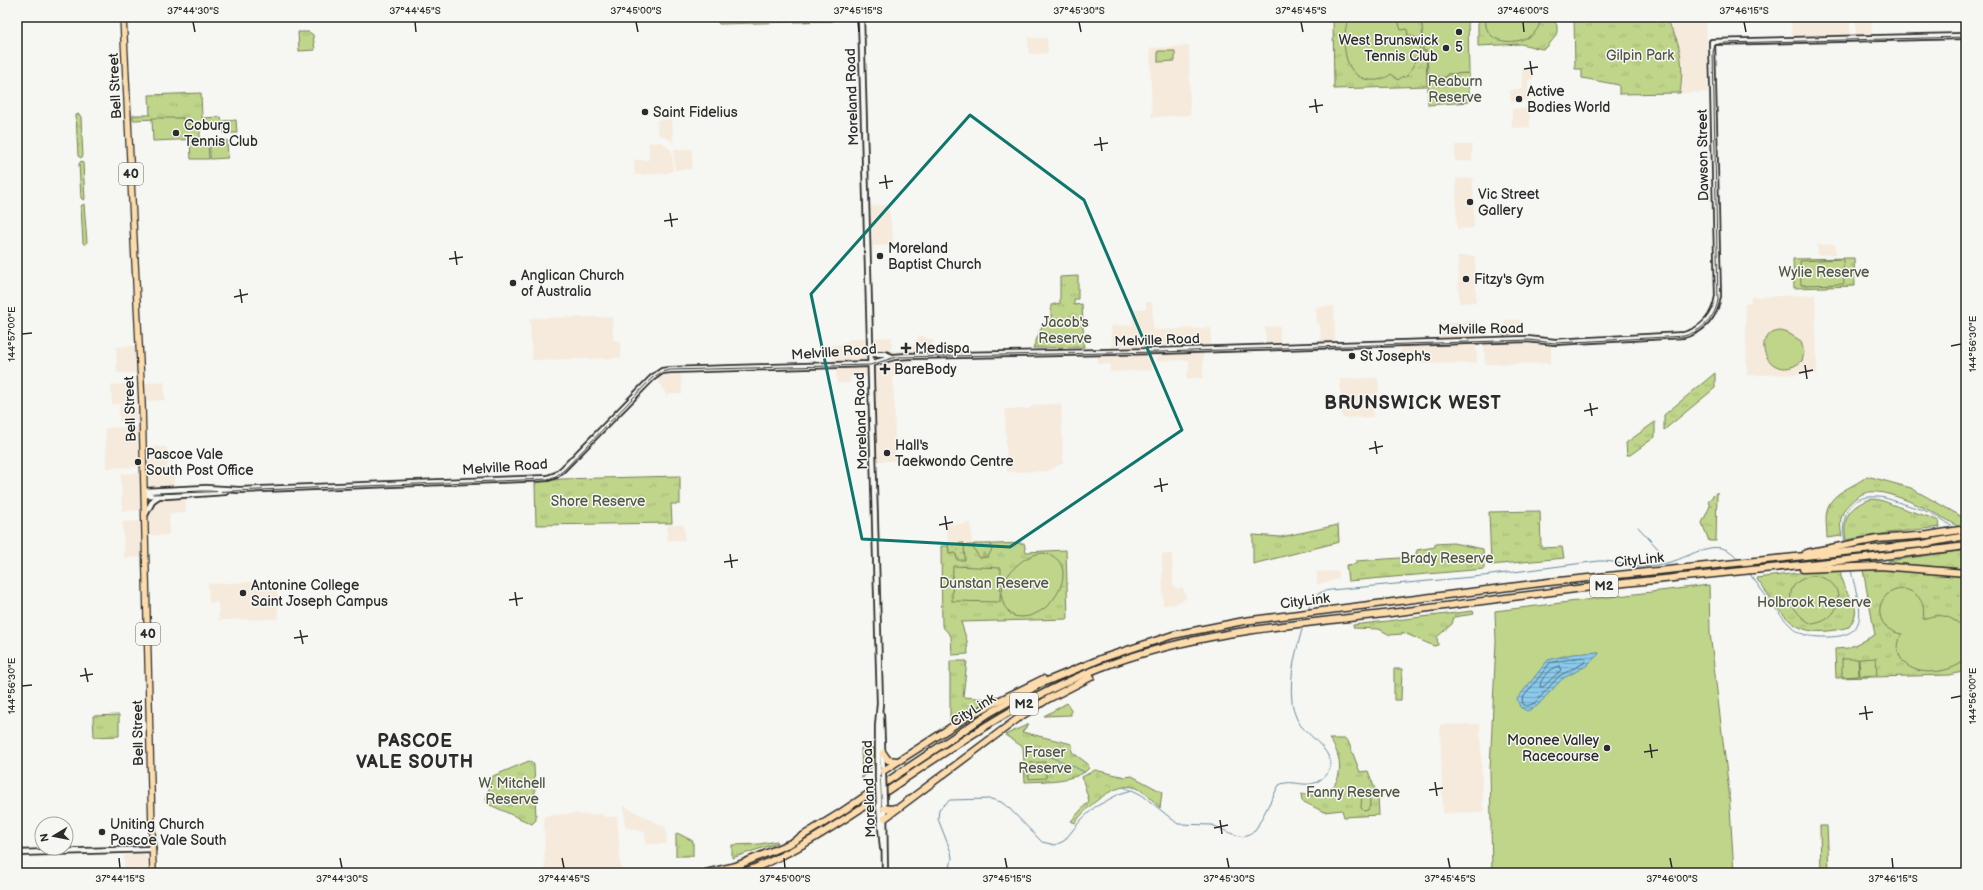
<svg xmlns="http://www.w3.org/2000/svg" width="1983" height="890" font-family="'Balsamiq Sans',sans-serif">
	<style>
		.built { fill: #f5eadb }
		.grass { fill: url(#grass-tufts); stroke: #75805a }
		.forest { fill: url(#forest-firs); stroke: #75805a }
		.garden { fill: url(#garden-dots); stroke: #75805a }
		.pitch { fill: #bfd58a; stroke: #75805a }
		.water { fill: url(#water-rules); stroke: #658a9f }
		.lines { fill: none; stroke-linecap: round; stroke-linejoin: round }
		.shore { stroke: #516b78; stroke-width: 1 }
		.stream { stroke: #658a9f; stroke-width: 1 }
		.secondary-casing { stroke: #2b2b2b; stroke-width: 8 }
		.trunk-casing { stroke: #2b2b2b; stroke-width: 8 }
		.motorway-casing { stroke: #2b2b2b; stroke-width: 9 }
		.secondary { stroke: #f6f6f2; stroke-width: 4.5 }
		.trunk { stroke: #fcdcac; stroke-width: 5.5 }
		.motorway { stroke: #fcdcac; stroke-width: 6 }
		.tram { stroke: #2b2b2b; stroke-width: 1 }
		.secondary-bridge-casing { stroke: #2b2b2b; stroke-width: 8; stroke-linecap: butt }
		.secondary-bridge { stroke: #f6f6f2; stroke-width: 4.5 }
		.marked { fill: none; stroke: #0f766e; stroke-width: 3; stroke-linejoin: round }
		.ticks { fill: none; stroke: #2b2b2b; stroke-width: 1.5 }
		.poi-dot { fill: #2b2b2b; stroke: #f6f6f2; stroke-width: 1.5 }
		.labels { text-anchor: middle; dominant-baseline: central; stroke-width: 3; stroke-linejoin: round; paint-order: stroke }
		.shield { fill: #f6f6f2; stroke: #686867; stroke-width: 1 }
		.shield-label { font-size: 13px; font-weight: bold; fill: #2b2b2b }
		.poi-label { font-size: 14px; fill: #2b2b2b; stroke: #f6f6f2; text-anchor: start }
		.park-label { font-size: 14px; fill: #505643; stroke: #f6f6f2 }
		.street-label { font-size: 14px; fill: #2b2b2b; stroke: #f6f6f2 }
		.district-label { font-size: 18px; font-weight: bold; letter-spacing: 1px; fill: #2b2b2b; stroke: #f6f6f2 }
		.neatline { fill: none; stroke: #2b2b2b; stroke-width: 1.5 }
		.ticks-label { font-size: 10px; text-anchor: middle; fill: #2b2b2b }
	</style>
	<defs>
		<pattern id="grass-tufts" width="24" height="20" patternUnits="userSpaceOnUse"><rect width="24" height="20" fill="#bfd58a"/><path d="M3 7l-1-3M5 7V3M7 7l1-3M15 17l-1-3M17 17v-4M19 17l1-3" fill="none" stroke="#a4b777"/></pattern>
		<pattern id="forest-firs" width="22" height="20" patternUnits="userSpaceOnUse"><rect width="22" height="20" fill="#bfd58a"/><path d="M5 1l3.5 6h-7zM16 11l3.5 6h-7z" fill="#a4b777"/></pattern>
		<pattern id="garden-dots" width="8" height="8" patternUnits="userSpaceOnUse"><rect width="8" height="8" fill="#bfd58a"/><path d="M2 2h.1M6 6h.1" fill="none" stroke="#a4b777" stroke-width="1.8" stroke-linecap="round"/></pattern>
		<pattern id="water-rules" width="6" height="5" patternUnits="userSpaceOnUse"><rect width="6" height="5" fill="#8bcaec"/><path d="M0 2.5h6" fill="none" stroke="#72a4bf"/></pattern>
	</defs>
	<rect width="100%" height="100%" fill="#f6f6f2"/>
	<filter id="ink" filterUnits="userSpaceOnUse"><feTurbulence type="fractalNoise" baseFrequency=".025" numOctaves="2"/><feDisplacementMap in="SourceGraphic" scale="8" xChannelSelector="R" yChannelSelector="G"/><feConvolveMatrix kernelMatrix="1 2 1 2 8 2 1 2 1" color-interpolation-filters="sRGB"/></filter>
	<g filter="url(#ink)">
		<g class="built">
			<polygon points="1663,17 1706,17 1708,92 1680,93 1682,80 1680,50 1672,26"/>
			<polygon points="1791,19 1850,20 1850,35 1792,36"/>
			<polygon points="1871,19 1872,35 1856,36 1856,20"/>
			<polygon points="1028,38 1047,38 1048,53 1029,54"/>
			<polygon points="1189,46 1190,115 1152,117 1150,48"/>
			<polygon points="1522,69 1533,70 1533,79 1528,80 1528,101 1511,102 1510,90 1522,89"/>
			<polygon points="1530,108 1530,127 1512,128 1512,109"/>
			<polygon points="672,119 673,142 662,135 658,135 657,120"/>
			<polygon points="661,142 672,151 673,170 668,173 635,175 634,160 649,160 649,143"/>
			<rect x="1455" y="145" width="17" height="16"/>
			<polygon points="674,149 692,149 692,169 675,170"/>
			<polygon points="1473,178 1474,228 1457,229 1456,179"/>
			<polygon points="888,205 894,245 872,246 871,206"/>
			<polygon points="1835,244 1836,254 1818,255 1817,245"/>
			<polygon points="1458,256 1475,256 1476,302 1459,303"/>
			<polygon points="1815,295 1817,374 1747,375 1745,304 1751,303 1751,297"/>
			<polygon points="1146,302 1152,302 1153,330 1211,328 1211,346 1152,347 1152,370 1110,372 1110,364 1098,364 1098,355 1112,354 1111,326 1133,325 1132,309 1146,309"/>
			<polygon points="1334,306 1335,342 1321,342 1320,324 1317,324 1316,307"/>
			<polygon points="612,317 613,340 620,341 621,358 532,360 530,318"/>
			<polygon points="1505,320 1520,320 1521,336 1502,336 1502,328 1505,328"/>
			<polygon points="1466,321 1476,321 1477,337 1440,338 1440,323 1466,323"/>
			<polygon points="1280,326 1280,343 1266,344 1265,327"/>
			<polygon points="919,335 934,341 930,350 930,357 913,358 914,364 905,364 905,371 897,376 893,376 896,461 874,461 872,376 850,377 850,383 837,383 836,367 833,367 832,345 844,344 850,339 892,337 891,351 903,351 904,342 915,346"/>
			<polygon points="1527,343 1551,346 1551,363 1485,364 1484,344"/>
			<polygon points="1476,344 1477,363 1419,364 1418,357 1401,358 1401,346"/>
			<polygon points="135,346 136,373 117,373 116,347"/>
			<polygon points="1203,353 1203,378 1187,378 1187,372 1189,372 1189,360 1157,361 1157,355"/>
			<polygon points="681,373 682,394 670,394 667,396 657,378 667,374"/>
			<polygon points="1378,378 1379,393 1372,394 1373,417 1342,418 1340,379"/>
			<polygon points="164,382 165,400 146,401 145,383"/>
			<polygon points="127,384 131,386 136,398 138,421 119,422 119,404 112,404 111,385"/>
			<polygon points="1061,404 1063,463 1047,471 1007,472 1005,409 1028,409 1034,405"/>
			<polygon points="138,427 140,467 107,468 105,428"/>
			<polygon points="147,447 167,447 168,470 174,470 174,486 152,488 149,485 147,469"/>
			<polygon points="140,473 141,510 122,511 121,474"/>
			<polygon points="185,497 186,513 169,514 169,535 149,535 148,517 154,502 160,498"/>
			<polygon points="141,521 142,557 124,558 123,522"/>
			<polygon points="971,523 972,543 948,543 946,525"/>
			<polygon points="670,525 684,525 685,540 667,540 667,527"/>
			<polygon points="1162,554 1172,554 1173,584 1176,589 1182,587 1187,598 1175,604 1163,605"/>
			<polygon points="1339,571 1338,579 1317,584 1317,572"/>
			<polygon points="277,581 278,619 219,620 218,602 209,603 208,584"/>
			<polygon points="1480,724 1483,812 1443,813 1440,725"/>
			<polygon points="624,806 666,828 667,844 646,844 645,832 625,827"/>
			<polygon points="579,813 580,815 603,814 604,817 617,817 621,873 545,873 544,816"/>
			<polygon points="143,854 147,858 148,870 124,871 124,855"/>
		</g>
		<g class="grass">
			<polygon points="714,17 833,17 833,21 719,24"/>
			<polygon points="1333,17 1404,17 1409,22 1407,17 1468,18 1426,20 1423,23 1423,51 1426,52 1427,86 1334,89"/>
			<polygon points="1478,17 1551,17 1557,25 1557,32 1555,37 1546,48 1542,49 1521,44 1478,46"/>
			<path d="M1574,17h89c19,20 21,50 17,76l-61,1v-9l-37,-7v-9h-7z"/>
			<polygon points="298,32 309,32 313,35 315,50 299,51"/>
			<polygon points="1469,73 1469,102 1428,105 1428,77 1446,77 1446,74"/>
			<polygon points="201,93 202,118 221,117 222,121 236,120 237,133 224,133 224,124 200,126 199,124 184,124 183,118 133,120 133,115 150,115 149,95"/>
			<polygon points="79,114 81,117 83,156 81,158 78,156 76,115"/>
			<polygon points="81,161 83,163 85,199 83,200 81,198 79,164"/>
			<polygon points="84,204 87,242 85,245 83,243 81,206"/>
			<polygon points="1854,258 1855,286 1794,288 1793,259"/>
			<polygon points="1078,276 1078,299 1074,299 1074,305 1082,304 1084,347 1033,348 1042,326 1051,318 1051,305 1060,303 1060,277"/>
			<polygon points="1715,373 1715,388 1664,430 1664,415"/>
			<polygon points="1655,422 1655,437 1630,455 1627,455 1626,443"/>
			<polygon points="680,476 680,504 671,504 672,523 536,525 535,483 561,479"/>
			<path d="M1867,476l44,12 55,31v7l-7,1c-19,-12 -68,-38 -90,-35 -7,1 -14,6 -19,11 -10,9 -11,20 -8,33l-15,2c0,-9 -2,-20 0,-28 5,-19 28,-23 40,-34z"/>
			<polygon points="1717,492 1716,541 1709,541 1702,523 1710,506 1708,501"/>
			<path d="M1871,499c14,1 18,5 31,9 12,5 24,7 37,13l1,6 -52,6 -42,7c-4,-22 3,-34 25,-41z"/>
			<polygon points="1540,511 1541,548 1562,547 1564,558 1491,565 1489,512"/>
			<polygon points="1338,525 1339,542 1253,564 1253,535 1281,537"/>
			<polygon points="1024,543 1026,552 1066,550 1068,619 961,622 967,641 968,654 952,655 951,636 942,626 941,546"/>
			<polygon points="1453,543 1483,549 1484,569 1348,581 1346,565 1356,564 1356,561 1415,557 1417,550 1435,547 1435,544"/>
			<polygon points="1966,550 1966,569 1888,563 1888,561"/>
			<path d="M1840,568c1,5 1,12 3,16 8,19 20,23 6,43 -56,15 -63,-9 -93,-49z"/>
			<polygon points="1900,569 1966,577 1966,671 1950,675 1836,678 1835,649 1848,648 1875,635 1863,570"/>
			<polygon points="1473,611 1474,614 1454,617 1452,624 1437,637 1438,645 1434,646 1402,632 1402,634 1390,635 1379,629 1354,628 1353,625"/>
			<polygon points="950,661 967,661 963,697 991,699 950,725"/>
			<polygon points="1394,669 1402,669 1401,700 1394,700"/>
			<polygon points="1067,703 1071,710 1071,715 1044,716"/>
			<polygon points="119,715 119,736 94,737 93,716"/>
			<path d="M1029,724l-7,8 50,12v8l16,12 1,4c-11,14 -48,13 -64,14l-2,-35 -18,-12z"/>
			<path d="M1329,739h16l3,2 12,31 8,-1 10,26 1,18 -35,2 -2,-7 -18,2 -22,-11 -1,-7c6,1 13,2 19,0 26,-7 23,-39 9,-55z"/>
			<polygon points="861,748 874,748 874,764 862,779"/>
			<polygon points="529,761 532,762 534,765 536,820 532,824 488,804 486,799 493,776"/>
			<path d="M1095,770l30,7 7,-1 30,16 -2,16c-6,-6 -13,-14 -21,-19 -21,-11 -53,18 -64,34l-4,-2 18,-20 -7,-24z"/>
			<polygon points="1820,826 1827,826 1829,871 1821,871"/>
			<polygon points="677,833 693,841 693,856 676,856 676,834"/>
			<polygon points="777,841 777,843 732,858 732,845 759,844"/>
		</g>
		<polygon class="forest" points="974,544 991,544 992,549 988,557 980,558 973,548"/>
		<polygon class="garden" points="964,543 965,560 957,560 956,553 949,554 948,544"/>
		<g class="pitch">
			<rect x="778" y="17" width="54" height="4"/>
			<path d="M1349,17h48l4,13 6,-1 1,8h7c4,5 7,12 3,19h-3l-1,10 -9,12 -2,-2 -5,4 -7,-6c-6,5 -14,7 -21,6 -29,-3 -29,-43 -21,-63z"/>
			<path d="M1486,17h53c7,28 -59,37 -53,0z"/>
			<polygon points="1468,18 1469,73 1447,74 1447,77 1428,77 1427,51 1423,51 1422,23 1426,20"/>
			<polygon points="1158,51 1175,51 1175,61 1158,62"/>
			<polygon points="152,118 183,118 184,124 200,124 200,139 153,141"/>
			<polygon points="227,140 228,158 210,159 210,141"/>
			<polygon points="208,141 209,159 191,159 190,142"/>
			<polygon points="1843,259 1844,284 1801,285 1800,261"/>
			<path d="M1781,331l7,2 13,8 3,12 -2,8c-32,26 -56,-28 -21,-30z"/>
			<path d="M1043,553c43,7 9,72 -29,63 -30,-20 1,-61 29,-63z"/>
			<polygon points="953,566 1001,568 1000,602 952,601"/>
			<path d="M1811,576c36,0 36,44 1,48 -23,-12 -33,-40 -1,-48z"/>
			<polygon points="1709,585 1710,633 1729,791 1734,873 1492,873 1490,769 1496,642 1495,611"/>
			<path d="M1904,589c15,3 22,15 19,30 16,-6 26,-4 39,7l4,-1 -3,2 3,3v29c-16,16 -61,21 -68,-8 -2,-6 0,-12 4,-17 -31,-4 -29,-45 2,-45z"/>
			<polygon points="1876,658 1877,675 1860,676 1859,659"/>
			<polygon points="1842,659 1858,659 1859,676 1842,677"/>
			<polygon points="1045,762 1046,778 1029,779 1028,763"/>
			<polygon points="1365,789 1369,792 1370,805 1368,810 1364,811 1361,808 1362,790"/>
		</g>
		<polygon class="water" points="1598,652 1599,654 1586,666 1562,679 1537,706 1527,711 1520,707 1517,699 1548,660 1572,654"/>
		<g class="lines">
			<g class="shore">
				<polygon points="1584,657 1586,659 1584,663 1559,676 1535,703 1527,706 1523,704 1522,699 1550,663"/>
				<path d="M1559,666l2,4 -18,17h-3c0,-9 11,-19 19,-21z"/>
			</g>
			<g class="stream">
				<polyline points="1638,527 1662,553"/>
				<path d="M1845,543c-5,-24 2,-49 32,-46 9,0 19,5 27,7 11,4 23,6 32,12 7,3 12,8 18,12"/>
				<path d="M1749,573c14,18 27,39 44,55 10,9 22,9 34,9 49,0 30,-36 24,-67"/>
				<path d="M1308,610c4,-13 10,-19 23,-20l152,-14 116,-15c15,-1 27,6 42,6 11,-1 23,-3 33,-6 23,-8 46,-25 64,-2"/>
				<polyline points="1305,621 1307,615"/>
				<polyline points="1040,753 1071,765 1084,772"/>
				<polyline points="1124,787 1130,790"/>
				<path d="M949,873l3,-15 -1,-6 -13,-33 1,-10 11,-9 41,-1 10,3 8,6 33,34 13,3 9,-4 17,-21 14,-13 24,-13 13,-4 10,5 36,29 34,1 18,8 13,4 12,-6 24,-46c14,-7 28,5 41,-5 26,-19 -5,-39 -18,-53 -6,-7 -9,-17 -10,-26 -3,-26 4,-50 11,-75"/>
			</g>
			<g class="secondary-casing">
				<g id="secondary">
					<polyline points="861,17 880,703 878,726 878,778"/>
					<polyline points="870,351 873,354 885,354 892,357"/>
					<path d="M144,491l62,-3 33,2 309,-12 8,-3 7,-6 89,-91 10,-7 8,-1 200,-6 24,-7 15,-1 249,-5 369,-12 28,3 129,-7c19,-5 31,-19 34,-39l-6,-254 254,-6"/>
					<polyline points="145,495 167,496 225,492"/>
					<polyline points="145,515 153,500 159,496"/>
					<polyline points="881,715 883,774"/>
					<polyline points="879,806 883,848"/>
					<polyline points="884,807 885,873"/>
					<polyline points="17,853 153,849"/>
				</g>
			</g>
			<g class="trunk-casing">
				<polyline id="trunk" points="123,17 142,404 153,873"/>
			</g>
			<g class="motorway-casing">
				<g id="motorway">
					<polyline points="1806,553 1877,539 1928,535 1966,529"/>
					<polyline points="1803,569 1880,566 1966,573"/>
					<polyline points="883,753 888,760 897,761"/>
					<polyline points="883,771 970,715 1043,679"/>
					<polyline points="884,808 891,809 896,808"/>
					<polyline points="885,818 1020,717 1048,699 1091,677"/>
					<polyline points="706,873 736,866 791,843 840,813 988,714 1040,684 1103,658 1173,635 1244,621 1549,582 1922,544 1966,536"/>
					<path d="M742,873c47,-17 88,-44 130,-72 76,-51 153,-107 241,-138 93,-33 190,-39 286,-51 75,-10 150,-20 226,-29 113,-12 227,-22 341,-37"/>
				</g>
			</g>
			<use href="#secondary" class="secondary"/>
			<use href="#trunk" class="trunk"/>
			<use href="#motorway" class="motorway"/>
			<path class="tram" d="M153,494l395,-15 8,-3 8,-6 88,-92 10,-6 8,-2 200,-5 26,-8 264,-5 369,-12 26,3 129,-7c18,-5 31,-18 34,-36l-5,-248 2,-7 7,-2 244,-6"/>
			<g class="secondary-bridge-casing">
				<g id="secondary-bridge">
					<polyline points="883,775 884,804"/>
					<polyline points="878,778 879,806"/>
				</g>
			</g>
			<use href="#secondary-bridge" class="secondary-bridge"/>
		</g>
	</g>
	<path class="marked" d="M970,115l114,85 98,230 -172,117 -148,-8 -51,-245z"/>
	<path class="ticks" d="M193,22l2,10M415,22l1,10M636,22l2,10M858,22l1,10M1079,22l2,10M1301,22l2,10M1523,22l1,10M1744,22l2,10M1530,61l2,14M1524,69l14,-2M1315,99l2,14M1309,107l14,-2M1100,137l2,14M1094,145l14,-2M885,175l2,14M879,183l14,-2M670,213l2,14M664,221l14,-2M455,251l2,14M449,259l14,-2M240,289l2,14M234,297l14,-3M22,334l10,-1M1951,346l10,-2M1805,365l2,14M1799,373l14,-3M1590,403l2,13M1584,411l14,-3M1375,441l2,13M1369,449l14,-3M1160,478l2,14M1154,487l14,-3M945,516l2,14M939,525l14,-3M730,554l2,14M724,562l14,-2M515,592l2,14M509,600l14,-2M300,630l3,14M294,638l14,-2M85,668l3,14M80,676l13,-2M22,686l10,-1M1951,698l10,-2M1865,706l2,14M1859,714l14,-2M1650,744l2,14M1644,752l14,-2M1435,782l2,14M1429,790l14,-2M1220,820l2,14M1214,828l14,-3M119,858l1,10M340,858l2,10M562,858l2,10M784,858l1,10M1005,858l2,10M1227,858l2,10M1448,858l2,10M1670,858l2,10M1892,858l1,10"/>
	<g class="poi-dot">
		<circle cx="1459" cy="32" r="4"/>
		<circle cx="1446" cy="48" r="4"/>
		<circle cx="1519" cy="99" r="4"/>
		<circle cx="645" cy="112" r="4"/>
		<circle cx="176" cy="133" r="4"/>
		<circle cx="1470" cy="202" r="4"/>
		<circle cx="880" cy="256" r="4"/>
		<circle cx="1466" cy="279" r="4"/>
		<circle cx="513" cy="283" r="4"/>
		<path d="M904 342h4v4h4v4h-4v4h-4v-4h-4v-4h4z"/>
		<circle cx="1352" cy="356" r="4"/>
		<path d="M883 363h4v4h4v4h-4v4h-4v-4h-4v-4h4z"/>
		<circle cx="887" cy="453" r="4"/>
		<circle cx="138" cy="462" r="4"/>
		<circle cx="243" cy="593" r="4"/>
		<circle cx="1607" cy="748" r="4"/>
		<circle cx="102" cy="832" r="4"/>
	</g>
	<g class="labels">
		<g class="shield">
			<rect x="119" y="163" width="24" height="22" rx="3"/>
			<rect x="1590" y="575" width="28" height="22" rx="3"/>
			<rect x="136" y="623" width="24" height="22" rx="3"/>
			<rect x="1010" y="693" width="28" height="22" rx="3"/>
		</g>
		<g class="shield-label">
			<text x="131" y="174">40</text>
			<text x="1604" y="586">M2</text>
			<text x="148" y="634">40</text>
			<text x="1024" y="704">M2</text>
		</g>
		<g class="poi-label">
			<text x="1438" y="40" text-anchor="end">West Brunswick<tspan x="1438" dy="16">Tennis Club</tspan></text>
			<text x="1459" y="47" text-anchor="middle">5</text>
			<text x="1527" y="91">Active<tspan x="1527" dy="16">Bodies World</tspan></text>
			<text x="653" y="112">Saint Fidelius</text>
			<text x="184" y="125">Coburg<tspan x="184" dy="16">Tennis Club</tspan></text>
			<text x="1478" y="194">Vic Street<tspan x="1478" dy="16">Gallery</tspan></text>
			<text x="888" y="248">Moreland<tspan x="888" dy="16">Baptist Church</tspan></text>
			<text x="521" y="275">Anglican Church<tspan x="521" dy="16">of Australia</tspan></text>
			<text x="1474" y="279">Fitzy's Gym</text>
			<text x="915" y="348">Medispa</text>
			<text x="1360" y="356">St Joseph's</text>
			<text x="894" y="369">BareBody</text>
			<text x="895" y="445">Hall's<tspan x="895" dy="16">Taekwondo Centre</tspan></text>
			<text x="146" y="454">Pascoe Vale<tspan x="146" dy="16">South Post Office</tspan></text>
			<text x="251" y="585">Antonine College<tspan x="251" dy="16">Saint Joseph Campus</tspan></text>
			<text x="1599" y="740" text-anchor="end">Moonee Valley<tspan x="1599" dy="16">Racecourse</tspan></text>
			<text x="110" y="824">Uniting Church<tspan x="110" dy="16">Pascoe Vale South</tspan></text>
		</g>
		<g class="park-label">
			<text x="1640" y="55">Gilpin Park</text>
			<text x="1455" y="81">Reaburn<tspan x="1455" dy="16">Reserve</tspan></text>
			<text x="1824" y="272">Wylie Reserve</text>
			<text x="1065" y="322">Jacob's<tspan x="1065" dy="16">Reserve</tspan></text>
			<text x="598" y="501">Shore Reserve</text>
			<text x="1447" y="558">Brady Reserve</text>
			<text x="994" y="583">Dunstan Reserve</text>
			<text x="1814" y="602">Holbrook Reserve</text>
			<text x="1045" y="752">Fraser<tspan x="1045" dy="16">Reserve</tspan></text>
			<text x="512" y="783">W. Mitchell<tspan x="512" dy="16">Reserve</tspan></text>
			<text x="1353" y="792">Fanny Reserve</text>
		</g>
		<g class="street-label">
			<text transform="translate(115 86) rotate(-93)">Bell Street</text>
			<text transform="translate(852 97) rotate(-92)">Moreland Road</text>
			<text transform="translate(1703 155) rotate(-91)">Dawson Street</text>
			<text transform="translate(1481 329) rotate(-1)">Melville Road</text>
			<text transform="translate(1157 340) rotate(-2)">Melville Road</text>
			<text transform="translate(834 352) rotate(-4)">Melville Road</text>
			<text transform="translate(130 409) rotate(-92)">Bell Street</text>
			<text transform="translate(861 421) rotate(-92)">Moreland Road</text>
			<text transform="translate(505 467) rotate(-4)">Melville Road</text>
			<text transform="translate(1639 560) rotate(-6)">CityLink</text>
			<text transform="translate(1305 601) rotate(-7)">CityLink</text>
			<text transform="translate(973 710) rotate(-32)">CityLink</text>
			<text transform="translate(138 733) rotate(-91)">Bell Street</text>
			<text transform="translate(869 789) rotate(-92)">Moreland Road</text>
		</g>
		<g class="district-label">
			<text x="1413" y="403">BRUNSWICK WEST</text>
			<text x="415" y="741">PASCOE<tspan x="415" dy="21">VALE SOUTH</tspan></text>
		</g>
	</g>
	<rect width="1983" height="890" fill="none" stroke="#f6f6f2" stroke-width="44"/>
	<g transform="translate(54 836) rotate(260)"><circle r="19" fill="#f6f6f2" stroke="#a5a5a2"/>
	<path d="M0-3L7 15L0 10L-7 15Z" fill="#2b2b2b"/>
	<text y="-6" font-size="11" font-weight="bold" text-anchor="middle" fill="#2b2b2b">N</text>
	</g>
	<rect x="22" y="22" width="1939" height="846" class="neatline"/>
	<g class="ticks-label">
		<text x="193" y="14">37°44'30"S</text>
		<text x="415" y="14">37°44'45"S</text>
		<text x="636" y="14">37°45'00"S</text>
		<text x="858" y="14">37°45'15"S</text>
		<text x="1079" y="14">37°45'30"S</text>
		<text x="1301" y="14">37°45'45"S</text>
		<text x="1523" y="14">37°46'00"S</text>
		<text x="1744" y="14">37°46'15"S</text>
		<text transform="translate(11 334) rotate(-90)" y="4">144°57'00"E</text>
		<text transform="translate(1972 344) rotate(-90)" y="4">144°56'30"E</text>
		<text transform="translate(11 686) rotate(-90)" y="4">144°56'30"E</text>
		<text transform="translate(1972 696) rotate(-90)" y="4">144°56'00"E</text>
		<text x="120" y="882">37°44'15"S</text>
		<text x="342" y="882">37°44'30"S</text>
		<text x="564" y="882">37°44'45"S</text>
		<text x="785" y="882">37°45'00"S</text>
		<text x="1007" y="882">37°45'15"S</text>
		<text x="1229" y="882">37°45'30"S</text>
		<text x="1450" y="882">37°45'45"S</text>
		<text x="1672" y="882">37°46'00"S</text>
		<text x="1893" y="882">37°46'15"S</text>
	</g>
</svg>
